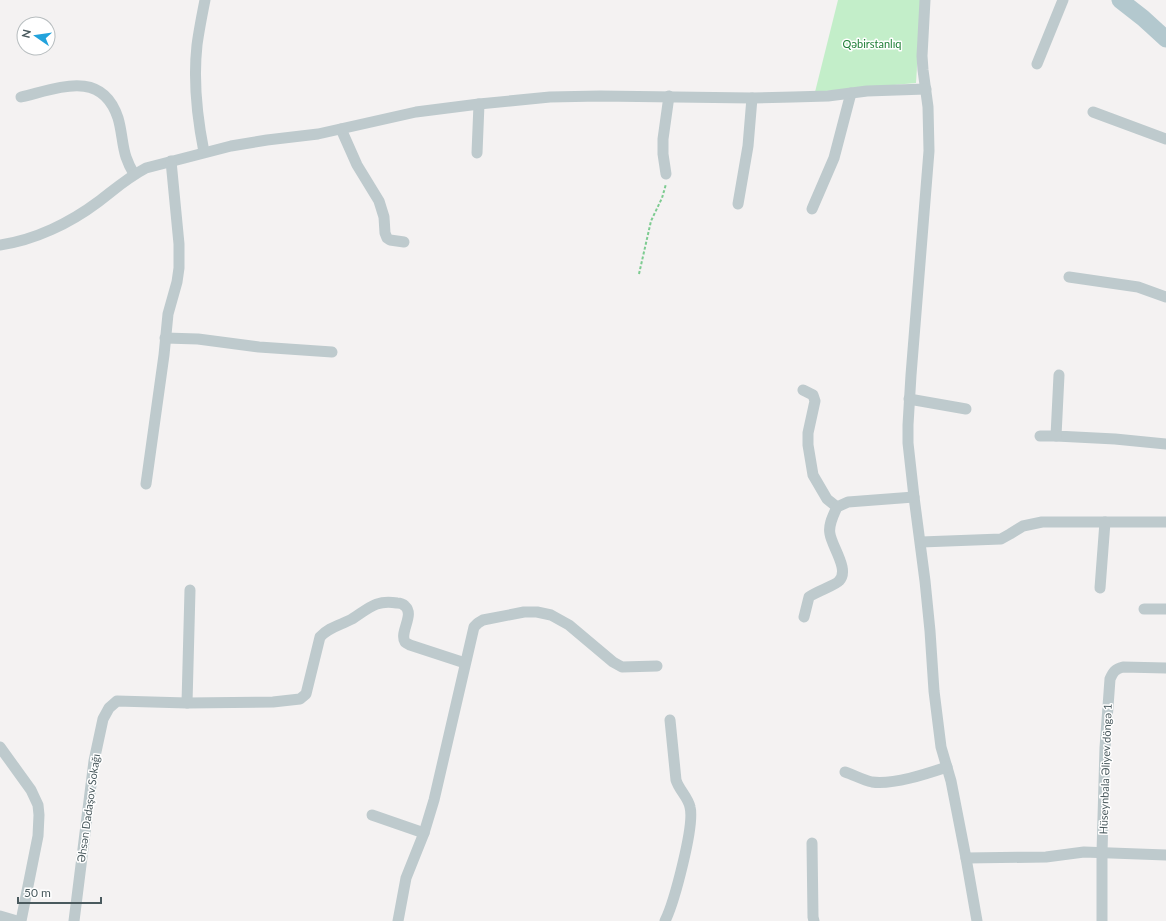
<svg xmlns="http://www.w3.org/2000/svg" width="1166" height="921" font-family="Lato,sans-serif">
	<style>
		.green { fill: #c3eec9 }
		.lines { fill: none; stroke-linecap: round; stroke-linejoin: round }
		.path { stroke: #7dcb91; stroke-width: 2; stroke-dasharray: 3 2; stroke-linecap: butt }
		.minor { stroke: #becacd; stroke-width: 11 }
		.primary { stroke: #b3c8ce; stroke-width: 17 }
		.labels { text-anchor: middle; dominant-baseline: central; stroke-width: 3; stroke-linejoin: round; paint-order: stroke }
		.park-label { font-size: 11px; fill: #1d7e35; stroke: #fff }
		.street-label { font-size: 11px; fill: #4a5a5e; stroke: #fff }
	</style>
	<rect width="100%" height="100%" fill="#f4f2f2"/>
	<polygon class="green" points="838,0 921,0 916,83 815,92"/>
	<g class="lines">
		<polyline class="path" points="639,274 651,221 662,198 666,184"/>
		<g class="minor">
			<polyline points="925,0 922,56 923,70 928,107 929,151 911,375 908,425 908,443 914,497 925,581 930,631 934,691 941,747 951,781 966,858 977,921"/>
			<polyline points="1037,64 1063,0"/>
			<path d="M21,97c38,-9 81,-28 97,21 4,13 4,27 8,39 2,6 5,12 8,17"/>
			<polyline points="1093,112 1166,139"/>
			<polyline points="341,129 357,165 379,201 384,217 385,233 387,238 390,240 404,242"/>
			<path d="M204,152c-7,-35 -11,-71 -7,-107 2,-15 5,-30 8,-45"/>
			<polyline points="477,153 479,104"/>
			<polyline points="666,174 663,154 663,139 669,96"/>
			<polyline points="738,204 748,146 752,98"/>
			<polyline points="812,209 834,158 851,93"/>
			<path d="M0,245c35,-5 70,-22 98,-43 17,-13 29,-24 48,-34l85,-22 36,-6 51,-6 98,-22 63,-8 71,-7 50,-1 152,2 41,-1 35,-1 39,-5 59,-2"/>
			<polyline points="1069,277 1138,287 1166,297"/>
			<polyline points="165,338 198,339 259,347 332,352"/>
			<polyline points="1059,375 1056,436 1115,439 1166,444"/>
			<polyline points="803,390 813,395 815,401 808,433 808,445 813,475 827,499 837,507"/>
			<polyline points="909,399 966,409"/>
			<polyline points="1040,436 1056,436"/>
			<polyline points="146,484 164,355 168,314 177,282 179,268 179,244 171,161"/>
			<polyline points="921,542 1001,539 1010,534 1023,526 1042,522 1166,522"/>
			<polyline points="1100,588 1105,522"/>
			<polyline points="1144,609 1166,609"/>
			<path d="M804,617l5,-20c6,-5 27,-12 30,-16 11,-11 -7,-34 -9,-47 -2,-9 3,-18 7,-27l11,-5 66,-5"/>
			<polyline points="187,703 190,590"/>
			<polyline points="0,747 31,790 38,805 39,815 38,836 21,921"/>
			<path d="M845,772c9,3 18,8 27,10 21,3 54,-8 75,-15"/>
			<polyline points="372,815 424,833"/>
			<polyline points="812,843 813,917 814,921"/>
			<polyline points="966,858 1046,857 1084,852 1166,855"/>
			<polyline points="0,916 17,921"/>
			<path d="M74,921l20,-160 9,-42 6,-11 8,-7 70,2 86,-1 27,-3 6,-5 14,-57c9,-10 21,-12 32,-18 16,-10 24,-20 45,-16 2,0 6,1 8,3 10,9 -6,26 0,36 1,1 3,2 5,3l55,18"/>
			<polyline points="398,921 406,878 424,833 434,800 474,627 478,623 483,620 524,612 537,612 551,615 569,625 613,662 622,667 657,666"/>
			<path d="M665,921c9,-18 30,-96 25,-114 -2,-10 -11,-17 -14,-27l-6,-60"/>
			<path d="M1102,921v-69l3,-104 5,-69c3,-7 5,-10 13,-12l43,1"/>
		</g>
		<polyline class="primary" points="1120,0 1143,18 1166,39"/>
	</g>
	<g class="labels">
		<g class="park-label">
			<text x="872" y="43">Qəbirstanlıq</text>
		</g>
		<g class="street-label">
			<text transform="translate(1105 769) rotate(-88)">Hüseynbala Əliyev döngə 1</text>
			<text transform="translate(88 808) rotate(-82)">Əhsən Dadaşov Sokağı</text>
		</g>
	</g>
	<g transform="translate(36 36) rotate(283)"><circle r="19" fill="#ffffff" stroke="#b7bdbf"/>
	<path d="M0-3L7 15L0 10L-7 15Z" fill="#23a3dc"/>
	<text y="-6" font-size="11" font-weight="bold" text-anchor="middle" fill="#4a5a5e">N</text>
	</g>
	<path d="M18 897v6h83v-6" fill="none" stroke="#4a5a5e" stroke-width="2"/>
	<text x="24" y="897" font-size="12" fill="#4a5a5e" stroke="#ffffff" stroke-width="3" paint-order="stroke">50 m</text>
</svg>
